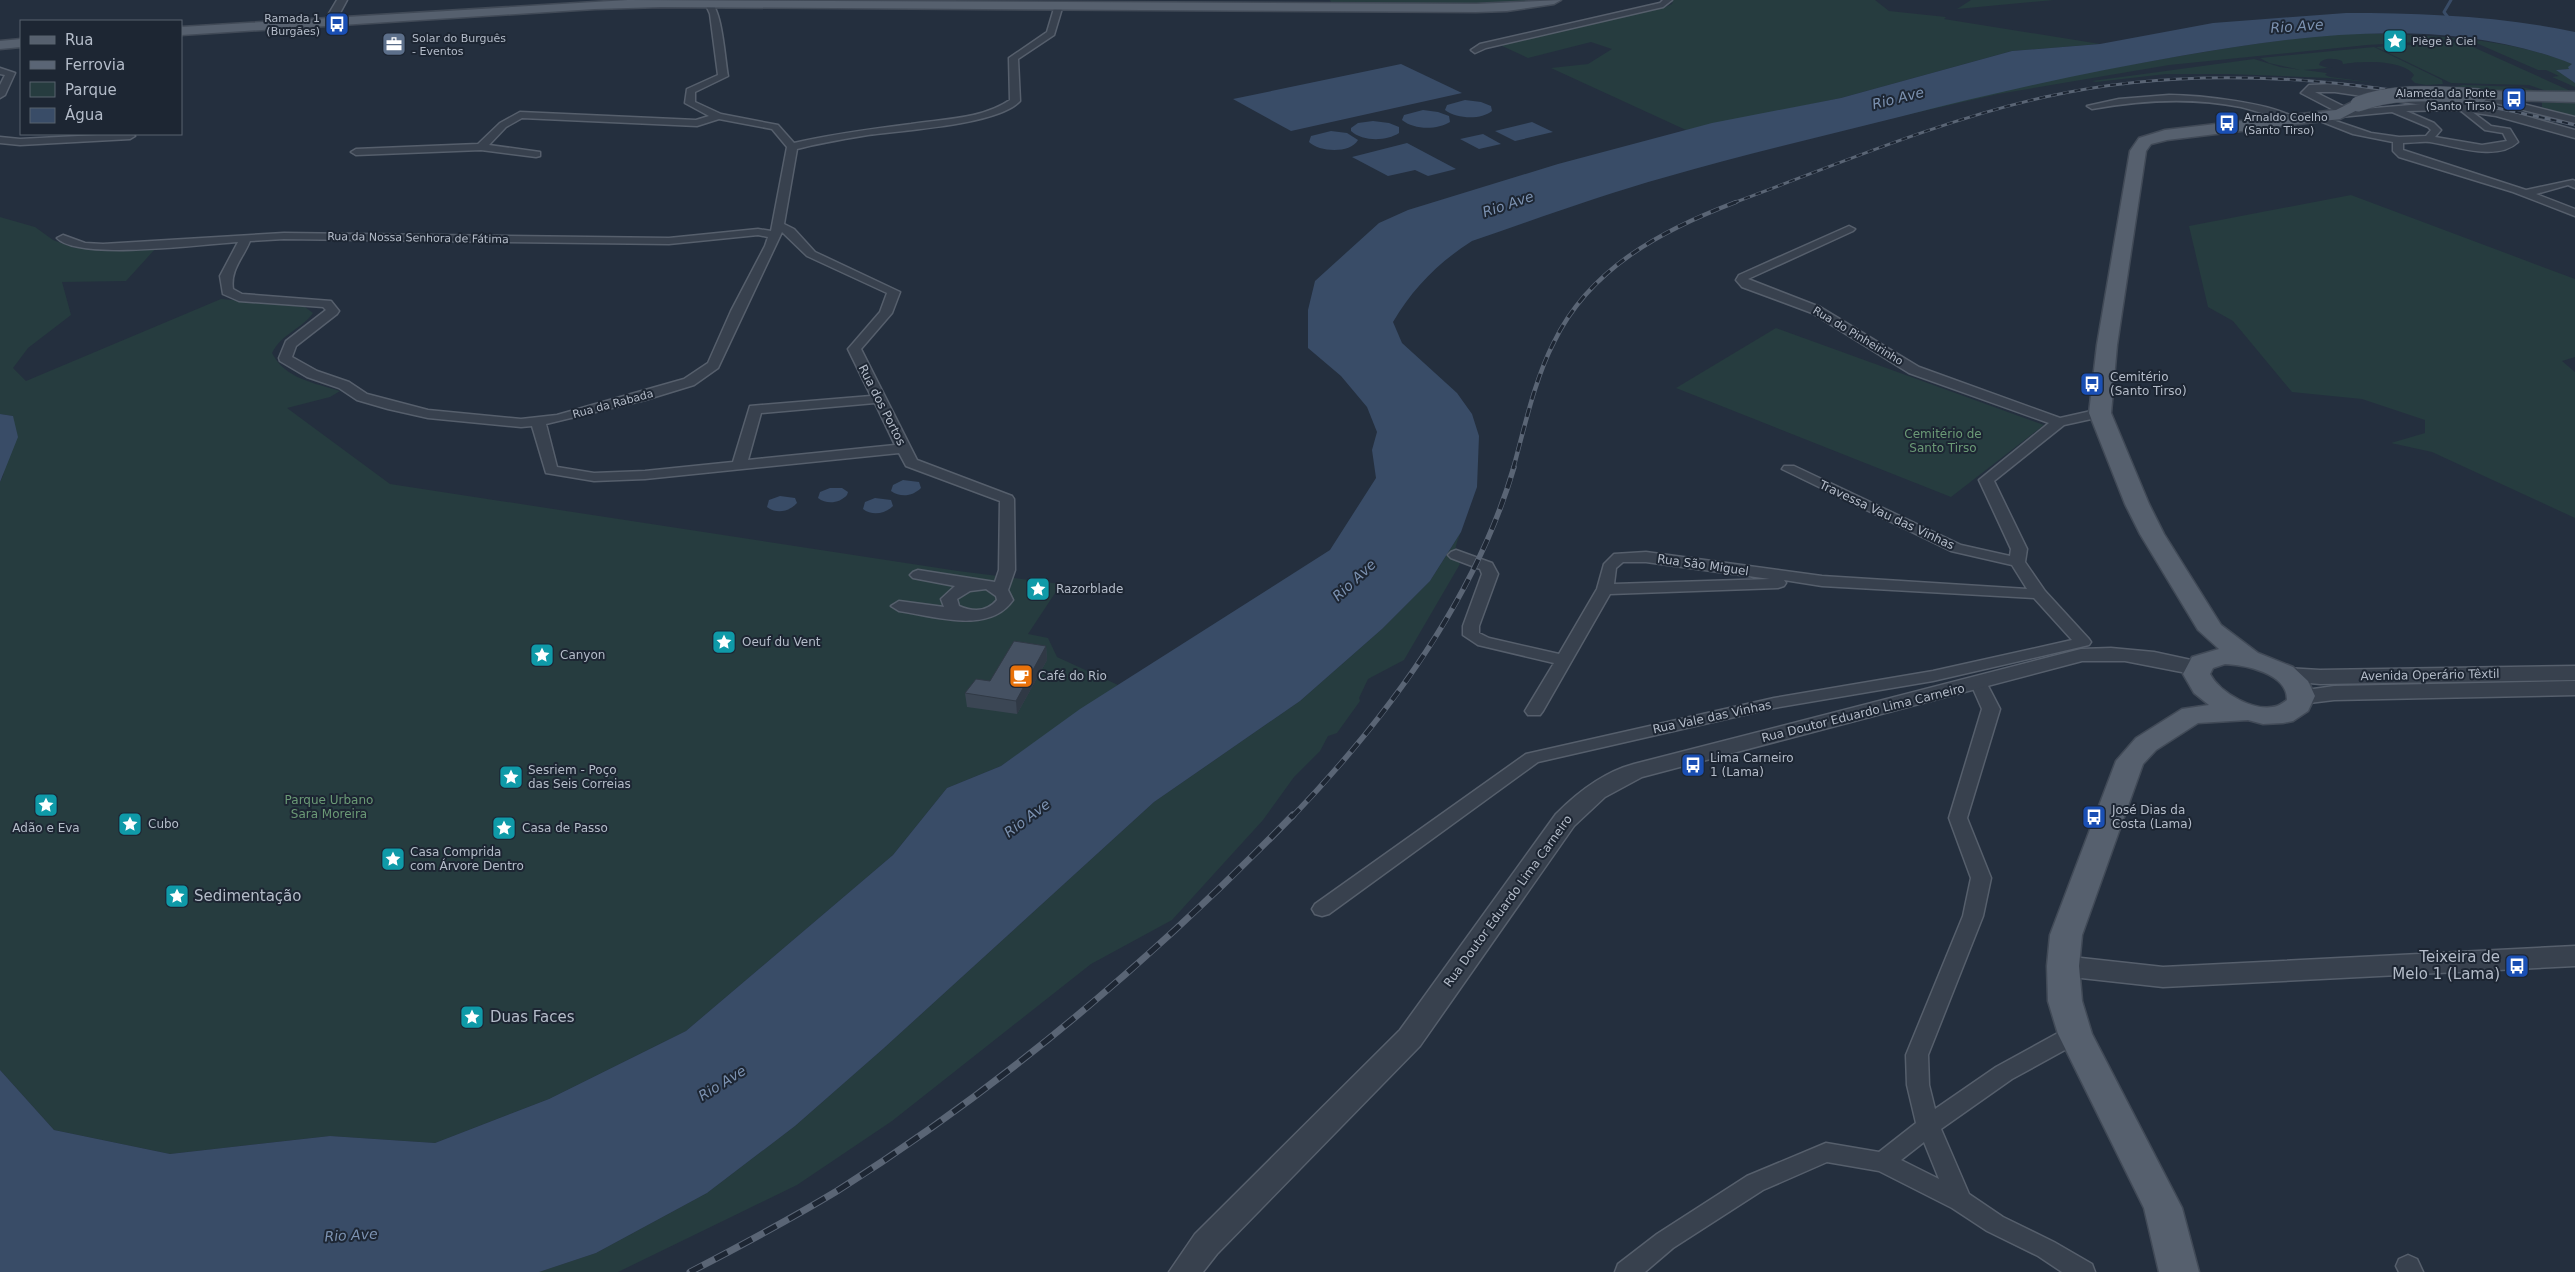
<svg xmlns="http://www.w3.org/2000/svg" width="2575" height="1272" font-family="'DejaVu Sans',sans-serif">
	<style>
		.green { fill: #263c3f }
		.water { fill: #394c67 }
		.lines { fill: none; stroke-linecap: round; stroke-linejoin: round }
		.stream { stroke: #394c67; stroke-width: 3 }
		.minor-casing { stroke: #565f6c; stroke-width: 3 }
		.tertiary-casing { stroke: #565f6c; stroke-width: 3 }
		.primary-casing { stroke: #414a57; stroke-width: 3 }
		.minor { fill: #38414e; fill-rule: evenodd }
		.tertiary { fill: #38414e; fill-rule: evenodd }
		.primary { fill: #56606e; fill-rule: evenodd }
		.rail-far3-casing { stroke: #5a6575; stroke-width: 3 }
		.rail-far2-casing { stroke: #5a6575; stroke-width: 4.5 }
		.rail-far1-casing { stroke: #5a6575; stroke-width: 5.5 }
		.rail-casing { stroke: #5a6575; stroke-width: 7 }
		.rail-far3 { stroke: #1d2633; stroke-width: 2; stroke-dasharray: 6; stroke-linecap: butt }
		.rail-far2 { stroke: #1d2633; stroke-width: 3; stroke-dasharray: 9; stroke-linecap: butt }
		.rail-far1 { stroke: #1d2633; stroke-width: 4; stroke-dasharray: 11; stroke-linecap: butt }
		.rail { stroke: #1d2633; stroke-width: 5; stroke-dasharray: 14; stroke-linecap: butt }
		.primary-bridge-casing { stroke: #414a57; stroke-width: 16; stroke-linecap: butt }
		.primary-bridge { stroke: #56606e; stroke-width: 15 }
		.wall { fill: #3b4654 }
		.shaded-wall { fill: #303945 }
		.building { fill: #455162; stroke: #303945 }
		.labels { text-anchor: middle; dominant-baseline: central; stroke-width: 4; stroke-linejoin: round; paint-order: stroke }
		.far-poi-label { font-size: 11px; fill: #b4bcc9; stroke: #1d2633; text-anchor: start }
		.far-street-label { font-size: 11px; fill: #b4bcc9; stroke: #1d2633 }
		.poi-label { font-size: 12px; fill: #b4bcc9; stroke: #1d2633; text-anchor: start }
		.street-label { font-size: 12px; fill: #b4bcc9; stroke: #1d2633 }
		.park-label { font-size: 12px; fill: #6b9a76; stroke: #1d2633 }
		.water-label { font-size: 14px; font-style: italic; fill: #7c92b1; stroke: #1d2633 }
		.near-poi-label { font-size: 15px; fill: #b4bcc9; stroke: #1d2633; text-anchor: start }
	</style>
	<rect width="100%" height="100%" fill="#242f3e"/>
	<g class="green">
		<polygon points="1330,0 1543,0 1508,5 1332,5"/>
		<polygon points="1673,0 1875,0 1889,11 1946,17 1944,19 2100,44 2012,51 1841,98 1686,130 1551,68 1588,64 1612,49 1591,42 1528,58 1500,45 1665,7 1672,4"/>
		<polygon points="1971,0 2054,0 1957,9"/>
		<path d="M2363,33c72,3 142,4 210,31l-3,5 -13,1 18,13v4l-23,-10 7,-1 -13,-6h-8l-71,-31 -100,6 -198,20 -171,29 -92,21c86,-24 174,-42 262,-57 65,-11 129,-22 195,-25z"/>
		<polygon points="2462,42 2575,93 2575,117 2542,107 2542,101 2552,93 2529,85 2451,83 2376,47"/>
		<path d="M2374,47l68,33 1,4 -17,1 -11,-2 -4,-4 3,-4c-11,-16 -55,-14 -71,-11l-1,-3c-7,-3 -21,-4 -23,4l9,3 11,-1 -35,3 23,3 -2,2 5,2 47,6 -48,-5 -100,-4h-63l-70,8 -4,-1 162,-22 26,8 21,3 -32,-7 -9,-5z"/>
		<polygon points="2464,85 2522,87 2549,94 2482,92 2451,88"/>
		<polygon points="2351,195 2575,279 2575,357 2562,361 2575,372 2575,518 2432,452 2391,443 2425,433 2425,420 2362,399 2292,392 2233,321 2208,307 2189,226"/>
		<path d="M0,217l35,10 18,13 22,8h81l-30,33 -64,1 9,33 -43,33 -15,20 13,13 195,-82 84,8 8,6c-12,17 -31,20 -41,40 13,26 43,30 68,38l-10,6 -43,11 103,76 568,87 103,13 -33,50 20,4 9,19 61,28 -117,81 -54,22 -54,67 -207,176 -137,68 -114,44 -105,-7 -160,18 -116,-24 -54,-60v-588l3,-6 10,-60 -13,-2z"/>
		<polygon points="1776,328 2044,425 1951,497 1676,388"/>
		<path d="M1461,532c-5,12 -9,20 -1,32l-56,96 -36,19 -9,19 1,3 -23,32 -9,3 -8,15 -26,26 -31,43 -91,100 -81,44 -199,157 -95,64 -179,87h-79l57,-19 111,-60 88,-67 89,-78 270,-246 146,-101 82,-72 48,-48z"/>
	</g>
	<g class="water">
		<path d="M2346,13c76,0 155,3 229,19v51l-19,-13 13,-1 -1,-2 4,-3c-123,-49 -265,-30 -392,-8 -93,16 -186,37 -277,60 -79,20 -159,38 -237,61 -65,18 -130,42 -194,64 -33,21 -59,47 -79,81l9,21 55,50 15,21 7,22 -2,51 -16,45 -31,49 -48,48 -82,72 -146,101 -270,246 -89,78 -88,67 -111,60 -57,19h-539v-202l54,60 116,24 160,-18 105,7 114,-44 137,-68 207,-176 54,-67 54,-22 79,-57 250,-159 46,-72 -4,-28 5,-18 -10,-25 -26,-31 -33,-28v-38l7,-29 64,-58 29,-13 150,-46 154,-41 129,-25 171,-47 88,-7 113,-21z"/>
		<polygon points="1401,64 1462,93 1291,131 1233,99"/>
		<path d="M1465,100l16,2 10,4 1,5c-11,9 -35,8 -47,-1l2,-5z"/>
		<path d="M1423,110l15,2 11,4 1,6c-13,8 -36,8 -48,-2l2,-5z"/>
		<path d="M1373,121l16,2 10,4v6c-12,8 -36,9 -48,-2v-3l7,-5z"/>
		<polygon points="1532,122 1553,132 1515,141 1495,131"/>
		<path d="M1331,131l16,2 11,7c-8,14 -39,12 -49,2l2,-6z"/>
		<polygon points="1483,134 1501,144 1479,149 1460,139"/>
		<polygon points="1407,143 1456,169 1428,176 1415,170 1388,176 1352,157"/>
		<polygon points="0,414 13,416 18,437 0,482"/>
		<path d="M903,480l16,2 2,6c-8,8 -20,10 -30,3l2,-6z"/>
		<path d="M830,488h12l6,4 -1,3c-7,8 -20,10 -29,3l2,-6z"/>
		<path d="M780,496l15,2 2,5c-8,9 -21,11 -30,4l2,-7z"/>
		<path d="M875,498l16,2 2,6c-8,8 -21,10 -30,3l2,-7z"/>
	</g>
	<g class="lines">
		<polyline class="stream" points="2450,20 2444,12 2451,0"/>
		<g class="minor-casing">
			<g id="minor">
				<polygon points="1663,0 1672,0 1663,7 1486,48 1475,53 1471,50 1480,44 1660,3"/>
				<path d="M709,1c13,5 16,60 19,75l-33,16v10l26,12 57,11 16,18c39,-9 78,-14 117,-19 33,-5 71,-5 99,-24l-1,-42 38,-26 8,-27 4,-2 4,2 -9,30 -36,24 2,42c-22,24 -117,29 -152,34 -24,4 -48,8 -71,14l-13,75 10,5 21,23 85,40 -8,21 -31,36 56,111 95,36 2,3 1,71 -7,20 5,10c-24,35 -79,16 -114,11l-8,-5 8,-5 45,6 -3,-8 14,-13 -42,-8 -3,-3 3,-3 5,-2 77,12 4,-12 1,-69 -94,-35 -7,-13 -254,26 -51,2 -48,-8 -14,-47 -11,1 -93,-9 -40,-9 -31,-9 -18,-12 -32,-11 -27,-16 -1,-3 7,-17 40,-31 -3,-3 -84,-6 -16,-7 -3,-18 18,-34c-33,2 -160,19 -181,-4l6,-3 22,8 18,1 181,-11 385,5 89,-9 13,2 16,-84 -15,-18 -53,-10 -22,7 -175,-8 -16,9 -17,18 51,7v4l-4,1 -55,-7 -125,5 -5,-3 5,-3 122,-5 22,-21 20,-11 176,8 13,-4 -24,-13 2,-14 31,-14 -8,-61 -5,-11zM782,232l25,24 80,37 -7,19 -32,37 23,47 -121,10 -17,56 -88,9 -51,2 -37,-6 -11,-43 99,-24 49,-15 24,-17zM758,235l10,2 -3,9 -34,65 -23,52 -24,16 -127,36 -36,4 -93,-9 -61,-16 -18,-12 -32,-11 -25,-14 4,-11 41,-32 2,-3 -8,-10 -89,-7 -9,-5c-3,-19 10,-31 17,-48l34,-2 385,5zM875,403l20,42 -147,15 13,-47zM986,589l10,7 1,4c-10,12 -24,12 -38,6l-2,-7 13,-8z"/>
				<polygon points="0,68 15,73 5,95 0,98 0,85 5,75 0,74"/>
				<polygon points="2479,93 2575,117 2575,123 2476,98 2474,96"/>
				<path d="M2169,95c27,0 109,8 128,25l-5,3c-17,-5 -34,-12 -51,-16 -50,-10 -99,-7 -149,2l-5,-3 32,-7z"/>
				<path d="M2434,103l20,1 5,3 -5,3 -48,1 28,12 7,7 -6,7 47,8 25,-4 -4,-8 -18,-3 -25,-20 -2,-2 5,-3 28,21 19,3 8,13c-21,20 -63,4 -88,0 -8,-1 -18,1 -27,1v7l123,40 47,-10 2,1v7l-7,-3 -32,9 39,15v7l-62,-24 -114,-35 -6,-6v-9l-40,-8 -43,-17 5,-3 56,19 28,4 27,-1 5,-6 -3,-3 -36,-15 -52,5 -5,-3 5,-3z"/>
				<polygon points="117,134 133,134 135,136 130,139 20,145 0,143 0,137 20,139"/>
				<path d="M1849,226l6,3 -2,2 -105,48 72,28 99,60 141,51 40,-9 7,4 -2,3 -41,9 -70,56 33,68 -2,13 20,29 44,48 2,3 -2,3 -156,36 -159,27 -236,54 -209,152 -7,2 -7,-2 -3,-5 3,-5 211,-150 248,-56 159,-27 139,-31 -38,-42 -212,-12 -38,-6 2,3 -2,3 -6,2 -168,6 -67,117 -3,4h-12l-3,-4 29,-48 -76,-18 -15,-10v-9l19,-52 -2,-5 -29,-11 -3,-3 3,-3 5,-2 36,13 6,11 -19,52v7l10,5 70,16 38,-65 7,-25 10,-10 32,-2 176,24 205,13 -15,-24 -61,-14 -169,-82 2,-3h10l167,79 49,11 1,-7 -32,-69 70,-57 -140,-50 -97,-60 -70,-26 -6,-7 3,-5zM1623,562h23l124,17 -156,5 2,-16z"/>
				<path d="M1979,679l6,1 15,29 -33,109 24,60 -8,38 -55,139 1,30 6,24 61,-42 71,-39 8,-2 8,2 3,6 -3,6 -71,39 -71,50 28,65 34,23 51,25 38,22 3,8h-33l-24,-16 -51,-25 -35,-23 -73,-37 -52,-9 -64,28 -90,58 -28,24h-30l3,-8 39,-30 90,-58 79,-33 53,9 37,-29 -9,-38 -1,-30 57,-139 8,-38 -22,-60 33,-109 -11,-25 2,-4zM1924,1142l15,37 -38,-19z"/>
				<polygon points="2408,1255 2417,1259 2423,1272 2399,1272 2396,1266 2399,1259"/>
			</g>
		</g>
		<g class="tertiary-casing">
			<g id="tertiary">
				<polygon points="337,0 347,0 334,24 326,24 324,22"/>
				<polygon points="2335,84 2497,108 2575,130 2575,138 2496,116 2335,92 2315,92 2349,109 2351,112 2345,116 2301,93 2309,85"/>
				<path d="M2111,648l43,4 51,11 3,5 -3,5 -8,2 -72,-14h-43l-440,116 -37,20 -31,29 -154,220 -203,208 -14,18h-34l26,-38 205,-204 156,-216c22,-22 48,-42 78,-50l447,-115z"/>
				<polygon points="2575,666 2575,680 2320,684 2278,680 2275,675 2278,670 2286,668 2320,670"/>
				<polygon points="2575,681 2575,695 2334,700 2301,704 2293,702 2290,697 2293,692 2334,686"/>
				<polygon points="2575,946 2575,966 2163,987 2063,976 2054,973 2050,966 2054,959 2063,956 2163,967"/>
			</g>
		</g>
		<g class="primary-casing">
			<g id="primary">
				<polygon points="628,0 1476,4 1561,0 1554,4 1507,11 1476,12 661,7 595,9 181,35 181,27"/>
				<polygon points="21,39 21,47 0,49 0,41"/>
				<polygon points="2479,91 2575,92 2575,102 2474,99 2471,96 2474,93"/>
				<path d="M2358,99l5,2 3,3 -3,3 -23,12 -173,21 -16,4 -5,7 -29,194 -6,68 38,91 15,30 57,91 37,28 35,14 15,14 7,15 -7,15 -15,10 -10,2 -20,1 -15,-4 -50,3 -42,27 -13,14 -61,171 -3,31 3,35 10,33 90,174 17,64h-40l-15,-64 -86,-174 -10,-33 -1,-35 3,-31 66,-174 20,-23 46,-29 27,-4 -15,-12 -11,-19 9,-17 27,-8 -21,-19 -58,-96 -15,-30 -36,-91 8,-68 33,-194 9,-13 26,-8 171,-20zM2225,664c20,1 63,9 62,36 -3,2 -7,5 -10,6 -22,7 -57,-13 -67,-32l3,-6z"/>
			</g>
		</g>
		<use href="#minor" class="minor"/>
		<use href="#tertiary" class="tertiary"/>
		<use href="#primary" class="primary"/>
		<g class="rail-far3-casing">
			<path id="rail-far3" d="M1733,203c103,-38 205,-82 312,-106 176,-40 357,-12 530,28"/>
		</g>
		<g class="rail-far2-casing">
			<path id="rail-far2" d="M1513,469c12,-43 21,-88 41,-127 36,-74 108,-112 182,-140"/>
		</g>
		<g class="rail-far1-casing">
			<path id="rail-far1" d="M1292,817c95,-99 183,-217 222,-350"/>
		</g>
		<g class="rail-casing">
			<path id="rail" d="M690,1272c50,-26 99,-52 147,-81 166,-105 319,-235 456,-376"/>
		</g>
		<use href="#rail-far3" class="rail-far3"/>
		<use href="#rail-far2" class="rail-far2"/>
		<use href="#rail-far1" class="rail-far1"/>
		<use href="#rail" class="rail"/>
		<g class="primary-bridge-casing">
			<path id="primary-bridge" d="M2358,104c39,-15 80,-10 121,-8"/>
		</g>
		<use href="#primary-bridge" class="primary-bridge"/>
	</g>
	<polygon class="wall" points="1046,646 1047,660 1017,714 967,707 965,693 990,681"/>
	<polygon class="shaded-wall" points="1046,646 1047,660 1017,714 1016,701"/>
	<polygon class="building" points="1014,641 1046,646 1016,701 965,693 976,679 990,681"/>
	<defs>
		<g id="bus-square" transform="scale(1.25)"><rect x="-9" y="-9" width="18" height="18" rx="4" fill="#1a4fb4" stroke="#1d2633"/><path d="M-5-6H5V4H4V6H2V4H-2V6H-4V4H-5ZM-3.5-4V0h7V-4ZM-3.5 1.2v1.5H-2V1.2ZM2 1.2v1.5H3.5V1.2Z" fill="#fff"/></g>
		<g id="sight-square" transform="scale(1.25)"><rect x="-9" y="-9" width="18" height="18" rx="4" fill="#0f9aa8" stroke="#1d2633"/><path d="M0-6L1.8-2.2L6-1.7L2.9 1.2L3.7 5.4L0 3.3L-3.7 5.4L-2.9 1.2L-6-1.7L-1.8-2.2Z" fill="#fff"/></g>
		<g id="office-square" transform="scale(1.25)"><rect x="-9" y="-9" width="18" height="18" rx="4" fill="#5c6f8a" stroke="#1d2633"/><path d="M-6-3h4V-5.5h4V-3h4V5H-6ZM-1-4.5V-3h2v-1.5ZM-6 0V1H6V0Z" fill="#fff"/></g>
		<g id="cafe-square" transform="scale(1.25)"><rect x="-9" y="-9" width="18" height="18" rx="4" fill="#e8710a" stroke="#1d2633"/><path d="M-5.5-4.5H6V0H3Q3 3.5 0 3.5H-2.5Q-5.5 3.5-5.5 0ZM3-3.2v2h1.7v-2ZM-6 4.5H4V6H-6Z" fill="#fff"/></g>
	</defs>
	<g fill-rule="evenodd">
		<use href="#bus-square" x="337" y="24"/>
		<use href="#sight-square" x="2395" y="41"/>
		<use href="#office-square" x="394" y="44"/>
		<use href="#bus-square" x="2514" y="99"/>
		<use href="#bus-square" x="2227" y="123"/>
		<use href="#bus-square" x="2092" y="384"/>
		<use href="#sight-square" x="1038" y="589"/>
		<use href="#sight-square" x="724" y="642"/>
		<use href="#sight-square" x="542" y="655"/>
		<use href="#cafe-square" x="1021" y="676"/>
		<use href="#bus-square" x="1693" y="765"/>
		<use href="#sight-square" x="511" y="777"/>
		<use href="#sight-square" x="46" y="805"/>
		<use href="#bus-square" x="2094" y="817"/>
		<use href="#sight-square" x="130" y="824"/>
		<use href="#sight-square" x="504" y="828"/>
		<use href="#sight-square" x="393" y="859"/>
		<use href="#sight-square" x="177" y="896"/>
		<use href="#bus-square" x="2517" y="966"/>
		<use href="#sight-square" x="472" y="1017"/>
	</g>
	<g class="labels">
		<g class="far-poi-label">
			<text x="320" y="18" text-anchor="end">Ramada 1<tspan x="320" dy="13">(Burgães)</tspan></text>
			<text x="412" y="38">Solar do Burguês<tspan x="412" dy="13">- Eventos</tspan></text>
			<text x="2412" y="41">Piège à Ciel</text>
			<text x="2496" y="93" text-anchor="end">Alameda da Ponte<tspan x="2496" dy="13">(Santo Tirso)</tspan></text>
			<text x="2244" y="117">Arnaldo Coelho<tspan x="2244" dy="13">(Santo Tirso)</tspan></text>
		</g>
		<g class="far-street-label">
			<text transform="translate(418 238) rotate(1)">Rua da Nossa Senhora de Fátima</text>
			<text transform="translate(1858 336) rotate(31)">Rua do Pinheirinho</text>
			<text transform="translate(613 404) rotate(-15)">Rua da Rabada</text>
		</g>
		<g class="poi-label">
			<text x="2110" y="377">Cemitério<tspan x="2110" dy="14">(Santo Tirso)</tspan></text>
			<text x="1056" y="589">Razorblade</text>
			<text x="742" y="642">Oeuf du Vent</text>
			<text x="560" y="655">Canyon</text>
			<text x="1038" y="676">Café do Rio</text>
			<text x="1710" y="758">Lima Carneiro<tspan x="1710" dy="14">1 (Lama)</tspan></text>
			<text x="528" y="770">Sesriem - Poço<tspan x="528" dy="14">das Seis Correias</tspan></text>
			<text x="2112" y="810">José Dias da<tspan x="2112" dy="14">Costa (Lama)</tspan></text>
			<text x="148" y="824">Cubo</text>
			<text x="46" y="828" text-anchor="middle">Adão e Eva</text>
			<text x="522" y="828">Casa de Passo</text>
			<text x="410" y="852">Casa Comprida<tspan x="410" dy="14">com Árvore Dentro</tspan></text>
		</g>
		<g class="street-label">
			<text transform="translate(882 405) rotate(63)">Rua dos Portos</text>
			<text transform="translate(1887 515) rotate(25)">Travessa Vau das Vinhas</text>
			<text transform="translate(1703 565) rotate(8)">Rua São Miguel</text>
			<text transform="translate(2430 675) rotate(-1)">Avenida Operário Têxtil</text>
			<text transform="translate(1863 713) rotate(-14)">Rua Doutor Eduardo Lima Carneiro</text>
			<text transform="translate(1712 717) rotate(-12)">Rua Vale das Vinhas</text>
			<text transform="translate(1508 901) rotate(-54)">Rua Doutor Eduardo Lima Carneiro</text>
		</g>
		<g class="park-label">
			<text x="1943" y="434">Cemitério de<tspan x="1943" dy="14">Santo Tirso</tspan></text>
			<text x="329" y="800">Parque Urbano<tspan x="329" dy="14">Sara Moreira</tspan></text>
		</g>
		<g class="water-label">
			<text transform="translate(2297 26) rotate(-4)">Rio Ave</text>
			<text transform="translate(1898 98) rotate(-14)">Rio Ave</text>
			<text transform="translate(1508 204) rotate(-19)">Rio Ave</text>
			<text transform="translate(1354 580) rotate(-43)">Rio Ave</text>
			<text transform="translate(1027 818) rotate(-37)">Rio Ave</text>
			<text transform="translate(722 1083) rotate(-32)">Rio Ave</text>
			<text transform="translate(351 1235) rotate(-3)">Rio Ave</text>
		</g>
		<g class="near-poi-label">
			<text x="194" y="896">Sedimentação</text>
			<text x="2500" y="957" text-anchor="end">Teixeira de<tspan x="2500" dy="17">Melo 1 (Lama)</tspan></text>
			<text x="490" y="1017">Duas Faces</text>
		</g>
	</g>
	<rect x="20" y="20" width="162" height="115" fill="#1d2633" stroke="#59626f"/>
	<rect x="30" y="36" width="25" height="8" fill="#56606e" stroke="#59626f"/>
	<text x="65" y="45" font-size="15" fill="#b4bcc9">Rua</text>
	<rect x="30" y="61" width="25" height="8" fill="#5a6575" stroke="#59626f"/>
	<text x="65" y="70" font-size="15" fill="#b4bcc9">Ferrovia</text>
	<rect x="30" y="82" width="25" height="15" fill="#263c3f" stroke="#59626f"/>
	<text x="65" y="95" font-size="15" fill="#b4bcc9">Parque</text>
	<rect x="30" y="108" width="25" height="15" fill="#394c67" stroke="#59626f"/>
	<text x="65" y="120" font-size="15" fill="#b4bcc9">Água</text>
</svg>
